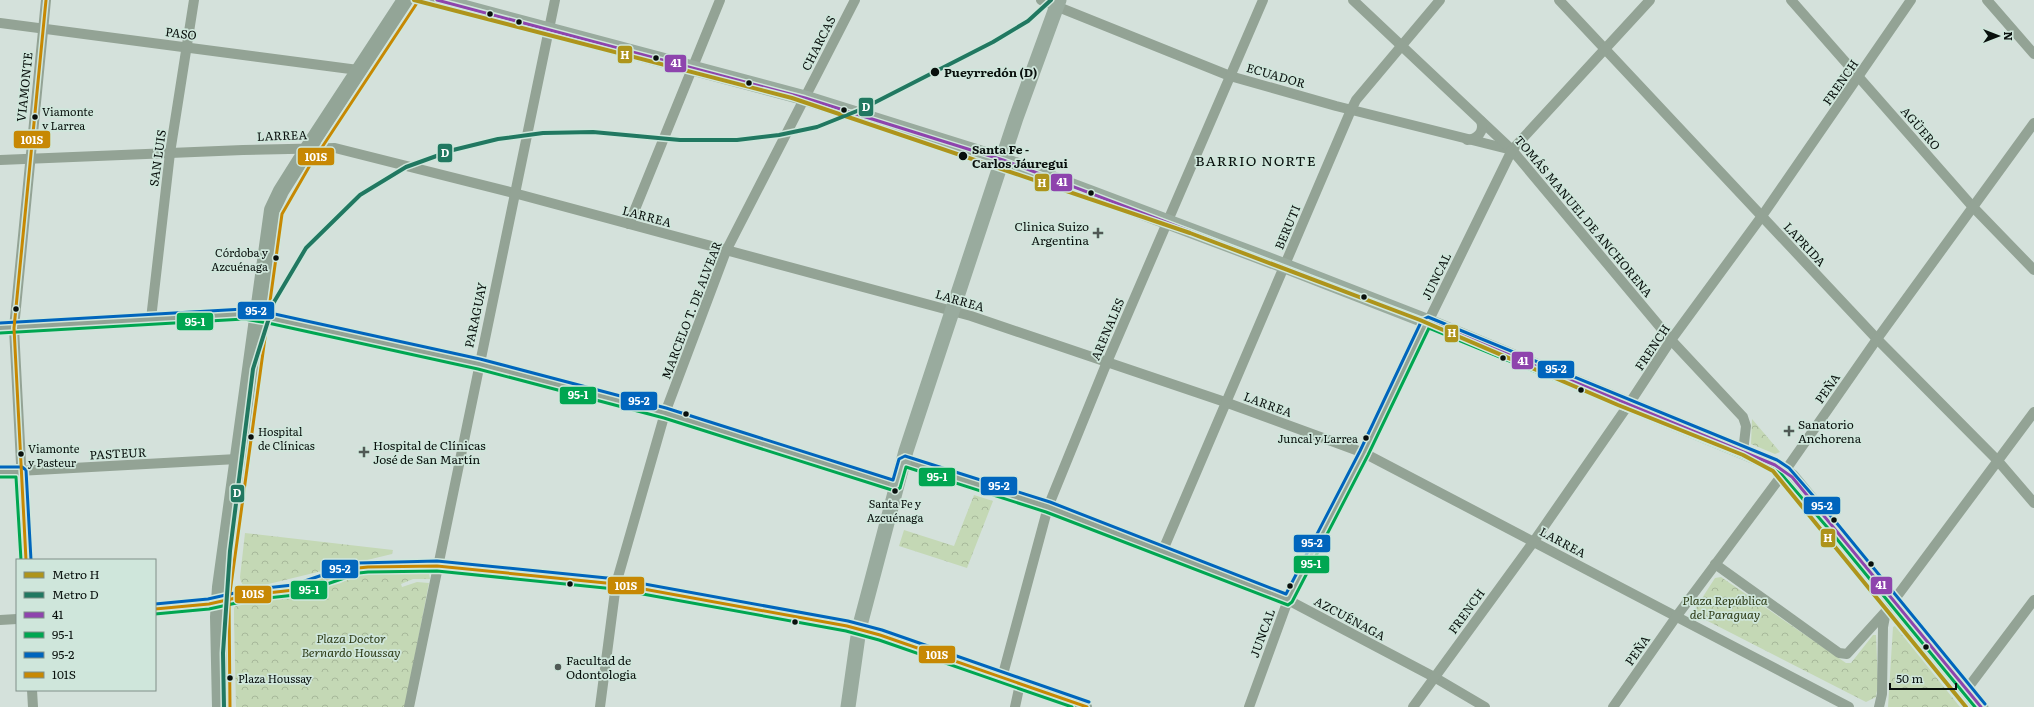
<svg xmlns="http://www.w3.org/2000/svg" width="2034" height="707" font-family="Literata,serif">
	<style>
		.park { fill: url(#park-crowns) }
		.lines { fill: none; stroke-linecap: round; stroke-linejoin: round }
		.minor { stroke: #93a395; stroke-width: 10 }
		.secondary { stroke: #99ab9e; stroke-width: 15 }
		.primary { stroke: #93a597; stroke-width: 16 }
		.bus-1-casing { stroke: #cfe6db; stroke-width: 6 }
		.bus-2-casing { stroke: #cfe6db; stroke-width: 6 }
		.bus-3-casing { stroke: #cfe6db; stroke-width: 6 }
		.bus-4-casing { stroke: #cfe6db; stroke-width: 6 }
		.bus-1 { stroke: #8e44ad; stroke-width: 3 }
		.bus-2 { stroke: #00a651; stroke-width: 3 }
		.bus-3 { stroke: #0065bd; stroke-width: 3 }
		.bus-4 { stroke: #c78803; stroke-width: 3 }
		.metro-1-casing { stroke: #cfe6db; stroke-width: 7 }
		.metro-2-casing { stroke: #cfe6db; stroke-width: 7 }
		.metro-1 { stroke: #ae941b; stroke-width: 4 }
		.metro-2 { stroke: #217861; stroke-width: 4 }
		.bus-dot { fill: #09100d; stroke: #cfe6db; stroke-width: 1.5 }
		.poi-dot { fill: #505955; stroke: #cfe6db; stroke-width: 1.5 }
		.labels { text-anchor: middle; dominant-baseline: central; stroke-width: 3.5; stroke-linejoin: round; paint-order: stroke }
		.bus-label { font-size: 11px; fill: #09100d; stroke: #cfe6db; text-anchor: start }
		.street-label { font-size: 12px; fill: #09100d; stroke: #cfe6db }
		.stop-label { font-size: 12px; font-weight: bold; fill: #09100d; stroke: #cfe6db; text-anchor: start }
		.poi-label { font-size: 12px; fill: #09100d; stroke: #cfe6db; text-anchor: start }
		.park-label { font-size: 12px; font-style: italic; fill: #2d3b16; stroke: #cfe6db }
		.quarter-label { font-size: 14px; letter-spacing: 1px; fill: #09100d; stroke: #cfe6db }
		.line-badge { stroke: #cfe6db; stroke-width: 1.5 }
		.badge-label { font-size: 11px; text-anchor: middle; font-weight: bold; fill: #fff }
	</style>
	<defs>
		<pattern id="park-crowns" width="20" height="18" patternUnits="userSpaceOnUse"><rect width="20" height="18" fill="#c4d8b5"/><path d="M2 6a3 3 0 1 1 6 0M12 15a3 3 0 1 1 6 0" fill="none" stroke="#a7b89a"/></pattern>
	</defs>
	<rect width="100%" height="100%" fill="#d4e1db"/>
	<g class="park">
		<polygon points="1752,419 1780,452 1775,454 1751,444"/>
		<polygon points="974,495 993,501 967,568 899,546 904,530 954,546"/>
		<path d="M245,533l148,17 -1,4 -140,34c-8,-1 -11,-3 -12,-11z"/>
		<path d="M424,570l5,3 1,6h-17l-12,5 1,3 15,-5 12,1 -24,124h-169l-2,-88v-11l4,-6 13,-3h43l39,-14c10,-1 18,-9 28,-12 20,-4 43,-2 63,-3z"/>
		<polygon points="1721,577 1846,663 1851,663 1873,635 1876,635 1878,684 1876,697 1866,702 1696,615 1695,609 1715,578"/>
		<polygon points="1895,626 1960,707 1888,707 1893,627"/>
	</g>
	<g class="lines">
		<g class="minor">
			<polyline points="1041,0 1230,76 1336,106 1512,150"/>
			<polyline points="1353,0 1512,150 1671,340 1743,417 1746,426 1743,452"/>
			<polyline points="1559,0 1877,339 1998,461 2034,503"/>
			<polyline points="1791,0 1972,206 2034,270"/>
			<polyline points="1987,0 2034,54"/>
			<polyline points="0,23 358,70"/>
			<path d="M1467,140c10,-1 18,-8 14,-19"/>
			<polyline points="0,160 243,150 335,148 514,193 971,316 1225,402 1364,453 1849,707"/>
			<polyline points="629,224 720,0"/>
			<polyline points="151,319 170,153 194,0"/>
			<polyline points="0,328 244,314 269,318 479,364 665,413 896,486"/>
			<polyline points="903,461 1048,507 1288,600 1434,677 1485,707"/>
			<polyline points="0,472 237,459"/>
			<polyline points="1163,550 1351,110 1356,100 1440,0"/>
			<polyline points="26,560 14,328 46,0"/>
			<polyline points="1715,564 1839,653 1847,654 1886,611 2034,412"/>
			<polyline points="155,609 209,604 249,595 294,590 358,568 368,567 437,566 616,584 847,626 880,635 1087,707"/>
			<polyline points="0,620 17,619"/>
			<polyline points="1002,678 1048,507 1107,362 1263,0"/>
			<polyline points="1967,689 2034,600"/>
			<polyline points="32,690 33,707"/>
			<polyline points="409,707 555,0"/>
			<polyline points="600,707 616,584 665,413 726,251 855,0"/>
			<polyline points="1015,707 1020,684"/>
			<polyline points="1249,707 1288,600 1364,453 1512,150 1650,0"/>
			<polyline points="1413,707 1534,541 1629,404 1671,340 1762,216 1911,0"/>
			<polyline points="1613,707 1676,617 1785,471 1877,339 2034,123"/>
			<polyline points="1879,707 1882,694 1883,627 1886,611"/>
		</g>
		<g class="secondary">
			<polyline points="437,0 805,98 1003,160 1285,266 1439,326 1775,465 1792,477 1981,707"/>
			<polyline points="848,707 859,629 906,451 1016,118 1059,0"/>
		</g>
		<polyline class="primary" points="220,707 218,617 220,587 272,210 281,191 308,148 405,0"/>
		<g class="bus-1-casing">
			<polyline id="bus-1" points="437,0 805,98 1003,160 1439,326 1775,465 1792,477 1981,707"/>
		</g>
		<g class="bus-2-casing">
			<g id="bus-2">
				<polyline points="0,333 244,319 268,323 478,369 664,418 895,491 900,488 906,467 1046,512 1288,605 1292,602 1368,455 1429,328 1773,469 1782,475 1827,527 1975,707"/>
				<polyline points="0,477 16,477 21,560"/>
				<polyline points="155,614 209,609 250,600 295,595 359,573 368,572 437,571 615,589 846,631 879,640 1072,707"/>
			</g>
		</g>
		<g class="bus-3-casing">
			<g id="bus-3">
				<polyline points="0,323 244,309 270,313 480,359 666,408 893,480 899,459 905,456 1050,502 1286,594 1360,451 1422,320 1428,317 1777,460 1789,468 1835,521 1985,704"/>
				<polyline points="0,467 22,467 26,470 31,560"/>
				<polyline points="155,604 208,599 248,590 293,585 358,563 437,561 617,579 848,621 882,630 1089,702"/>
			</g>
		</g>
		<g class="bus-4-casing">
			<g id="bus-4">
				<polyline points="26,560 14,328 46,0"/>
				<polyline points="155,609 209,604 249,595 294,590 358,568 368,567 437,566 616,584 847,626 880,635 1087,707"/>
				<polyline points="230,707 229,600 282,214 309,167 419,0"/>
			</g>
		</g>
		<use href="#bus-1" class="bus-1"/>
		<use href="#bus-2" class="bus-2"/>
		<use href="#bus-3" class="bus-3"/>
		<use href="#bus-4" class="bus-4"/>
		<g class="metro-1-casing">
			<polyline id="metro-1" points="414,0 792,98 1190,233 1420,320 1618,405 1743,455 1773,471 1966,707"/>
		</g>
		<g class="metro-2-casing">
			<polyline id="metro-2" points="224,707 223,653 230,551 253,369 274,302 306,248 360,195 406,167 453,150 498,139 543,133 593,132 680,140 737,140 779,135 817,127 862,109 993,42 1028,21 1051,0"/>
		</g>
		<use href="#metro-1" class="metro-1"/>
		<use href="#metro-2" class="metro-2"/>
	</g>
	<g class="bus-dot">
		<circle cx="490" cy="14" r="3.5"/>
		<circle cx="519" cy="22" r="3.5"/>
		<circle cx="656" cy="58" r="3.5"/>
		<circle cx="935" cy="72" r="5"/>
		<circle cx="749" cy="83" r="3.5"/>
		<circle cx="844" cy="110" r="3.5"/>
		<circle cx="35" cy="117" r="3.5"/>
		<circle cx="963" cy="156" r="5"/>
		<circle cx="1091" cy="193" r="3.5"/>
		<circle cx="276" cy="258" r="3.5"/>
		<circle cx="1364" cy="297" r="3.5"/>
		<circle cx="16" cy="309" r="3.5"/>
		<circle cx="1503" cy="358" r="3.5"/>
		<circle cx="1581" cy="390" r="3.5"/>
		<circle cx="686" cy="414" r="3.5"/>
		<circle cx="251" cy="437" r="3.5"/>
		<circle cx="1366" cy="438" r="3.5"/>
		<circle cx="21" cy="454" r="3.5"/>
		<circle cx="895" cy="491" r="3.5"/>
		<circle cx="1834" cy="520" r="3.5"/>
		<circle cx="1871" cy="564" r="3.5"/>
		<circle cx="570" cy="584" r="3.5"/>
		<circle cx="1290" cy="586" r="3.5"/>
		<circle cx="795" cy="622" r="3.5"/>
		<circle cx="1926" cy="647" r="3.5"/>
		<circle cx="230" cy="678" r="3.5"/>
	</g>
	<g class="poi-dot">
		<path d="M1096 227h4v4h4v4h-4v4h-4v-4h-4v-4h4z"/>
		<path d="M1787 425h4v4h4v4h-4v4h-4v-4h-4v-4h4z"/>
		<path d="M362 446h4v4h4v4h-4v4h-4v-4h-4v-4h4z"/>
		<circle cx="558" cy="667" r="4"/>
	</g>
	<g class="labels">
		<g class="bus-label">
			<text x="42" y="111">Viamonte<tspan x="42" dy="14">y Larrea</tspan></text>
			<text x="268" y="252" text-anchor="end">Córdoba y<tspan x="268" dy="14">Azcuénaga</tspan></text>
			<text x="258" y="431">Hospital<tspan x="258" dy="14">de Clínicas</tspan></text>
			<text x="1358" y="438" text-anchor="end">Juncal y Larrea</text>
			<text x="28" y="448">Viamonte<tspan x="28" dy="14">y Pasteur</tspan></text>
			<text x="895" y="503" text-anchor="middle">Santa Fe y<tspan x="895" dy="14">Azcuénaga</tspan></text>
			<text x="238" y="678">Plaza Houssay</text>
		</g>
		<g class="street-label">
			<text transform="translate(181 33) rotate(7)">PASO</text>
			<text transform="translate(818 43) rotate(-63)">CHARCAS</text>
			<text transform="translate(1276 75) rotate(16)">ECUADOR</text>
			<text transform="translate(1840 82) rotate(-55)">FRENCH</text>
			<text transform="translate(24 87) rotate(-84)">VIAMONTE</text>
			<text transform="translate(1921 128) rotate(49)">AGÜERO</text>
			<text transform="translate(282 135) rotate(-2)">LARREA</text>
			<text transform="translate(157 158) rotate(-82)">SAN LUIS</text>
			<text transform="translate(647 216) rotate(15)">LARREA</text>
			<text transform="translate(1584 216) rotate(50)">TOMÁS MANUEL DE ANCHORENA</text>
			<text transform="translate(1287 227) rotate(-67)">BERUTI</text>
			<text transform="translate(1805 244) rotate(47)">LAPRIDA</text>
			<text transform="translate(1436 276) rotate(-64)">JUNCAL</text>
			<text transform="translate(960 300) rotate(16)">LARREA</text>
			<text transform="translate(691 310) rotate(-69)">MARCELO T. DE ALVEAR</text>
			<text transform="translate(475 315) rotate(-78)">PARAGUAY</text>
			<text transform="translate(1107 329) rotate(-67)">ARENALES</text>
			<text transform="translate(1652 347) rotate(-56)">FRENCH</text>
			<text transform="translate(1827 388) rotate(-55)">PEÑA</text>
			<text transform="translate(1268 404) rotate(20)">LARREA</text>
			<text transform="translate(118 453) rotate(-3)">PASTEUR</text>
			<text transform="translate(1563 542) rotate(28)">LARREA</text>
			<text transform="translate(1466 611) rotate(-54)">FRENCH</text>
			<text transform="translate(1350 618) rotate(28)">AZCUÉNAGA</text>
			<text transform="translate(1262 633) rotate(-70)">JUNCAL</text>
			<text transform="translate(1637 650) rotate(-55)">PEÑA</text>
		</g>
		<g class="stop-label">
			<text x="944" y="72">Pueyrredón (D)</text>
			<text x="972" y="149">Santa Fe -<tspan x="972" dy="14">Carlos Jáuregui</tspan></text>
		</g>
		<g class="poi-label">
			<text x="1089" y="226" text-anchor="end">Clinica Suizo<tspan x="1089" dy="14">Argentina</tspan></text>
			<text x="1798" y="424">Sanatorio<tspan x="1798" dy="14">Anchorena</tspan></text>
			<text x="373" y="445">Hospital de Clínicas<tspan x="373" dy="14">José de San Martín</tspan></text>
			<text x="566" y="660">Facultad de<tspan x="566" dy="14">Odontologia</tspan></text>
		</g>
		<g class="park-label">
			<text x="1725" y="600">Plaza República<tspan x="1725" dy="14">del Paraguay</tspan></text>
			<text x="351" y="638">Plaza Doctor<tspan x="351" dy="14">Bernardo Houssay</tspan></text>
		</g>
		<g class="quarter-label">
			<text x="1256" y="160">BARRIO NORTE</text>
		</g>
	</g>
	<g class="line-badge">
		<rect x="617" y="45" width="16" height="19" rx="4" fill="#ae941b"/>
		<rect x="664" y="54" width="23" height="19" rx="4" fill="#8e44ad"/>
		<rect x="858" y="97" width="16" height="20" rx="4" fill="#217861"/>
		<rect x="13" y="130" width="38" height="19" rx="4" fill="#c78803"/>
		<rect x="437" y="143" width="16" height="20" rx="4" fill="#217861"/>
		<rect x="297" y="147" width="38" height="19" rx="4" fill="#c78803"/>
		<rect x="1050" y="173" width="23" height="19" rx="4" fill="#8e44ad"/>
		<rect x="1034" y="173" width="16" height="19" rx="4" fill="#ae941b"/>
		<rect x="237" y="301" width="38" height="19" rx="4" fill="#0065bd"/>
		<rect x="176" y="312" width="38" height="19" rx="4" fill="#00a651"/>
		<rect x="1444" y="324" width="15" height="19" rx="4" fill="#ae941b"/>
		<rect x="1511" y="351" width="23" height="19" rx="4" fill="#8e44ad"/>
		<rect x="1537" y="360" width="38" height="19" rx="4" fill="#0065bd"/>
		<rect x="559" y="386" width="38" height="19" rx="4" fill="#00a651"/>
		<rect x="620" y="391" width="38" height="20" rx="4" fill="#0065bd"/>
		<rect x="918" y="467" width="38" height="20" rx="4" fill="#00a651"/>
		<rect x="980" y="476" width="38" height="20" rx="4" fill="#0065bd"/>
		<rect x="230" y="484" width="15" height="19" rx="4" fill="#217861"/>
		<rect x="1803" y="496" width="38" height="19" rx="4" fill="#0065bd"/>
		<rect x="1820" y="528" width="16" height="20" rx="4" fill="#ae941b"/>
		<rect x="1293" y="534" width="38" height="19" rx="4" fill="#0065bd"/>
		<rect x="1293" y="555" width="37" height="19" rx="4" fill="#00a651"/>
		<rect x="321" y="559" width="38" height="20" rx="4" fill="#0065bd"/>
		<rect x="1870" y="576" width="23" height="19" rx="4" fill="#8e44ad"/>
		<rect x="607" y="576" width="38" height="19" rx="4" fill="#c78803"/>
		<rect x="290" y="580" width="38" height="20" rx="4" fill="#00a651"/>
		<rect x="234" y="585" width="38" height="19" rx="4" fill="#c78803"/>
		<rect x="918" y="645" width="38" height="19" rx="4" fill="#c78803"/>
	</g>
	<g class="badge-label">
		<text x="625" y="59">H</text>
		<text x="676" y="67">41</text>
		<text x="866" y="111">D</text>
		<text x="32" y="144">101S</text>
		<text x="445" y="157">D</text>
		<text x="316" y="161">101S</text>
		<text x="1062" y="186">41</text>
		<text x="1042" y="187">H</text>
		<text x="256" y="315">95-2</text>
		<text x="195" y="326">95-1</text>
		<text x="1452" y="337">H</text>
		<text x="1523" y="365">41</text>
		<text x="1556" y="373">95-2</text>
		<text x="578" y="399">95-1</text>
		<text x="639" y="405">95-2</text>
		<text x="937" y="481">95-1</text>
		<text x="999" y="490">95-2</text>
		<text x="237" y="497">D</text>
		<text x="1822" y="510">95-2</text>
		<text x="1828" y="542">H</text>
		<text x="1312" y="547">95-2</text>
		<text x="1311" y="568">95-1</text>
		<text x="340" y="573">95-2</text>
		<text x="1881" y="589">41</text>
		<text x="626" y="590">101S</text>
		<text x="309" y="594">95-1</text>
		<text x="253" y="598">101S</text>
		<text x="937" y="659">101S</text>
	</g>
	<rect x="16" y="559" width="140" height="132" fill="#cfe6db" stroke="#809089"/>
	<rect x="24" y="572" width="20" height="6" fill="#ae941b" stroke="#809089"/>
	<text x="52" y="579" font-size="12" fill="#09100d">Metro H</text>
	<rect x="24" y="592" width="20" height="6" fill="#217861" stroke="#809089"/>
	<text x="52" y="599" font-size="12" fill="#09100d">Metro D</text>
	<rect x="24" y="612" width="20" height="6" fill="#8e44ad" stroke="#809089"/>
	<text x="52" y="619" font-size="12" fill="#09100d">41</text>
	<rect x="24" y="632" width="20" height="6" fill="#00a651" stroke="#809089"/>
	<text x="52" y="639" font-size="12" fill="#09100d">95-1</text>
	<rect x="24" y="652" width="20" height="6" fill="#0065bd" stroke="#809089"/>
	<text x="52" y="659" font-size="12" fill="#09100d">95-2</text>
	<rect x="24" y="672" width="20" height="6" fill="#c78803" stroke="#809089"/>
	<text x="52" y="679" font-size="12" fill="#09100d">101S</text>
	<g transform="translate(1998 36) rotate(90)" stroke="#cfe6db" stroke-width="3" paint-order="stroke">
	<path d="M0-3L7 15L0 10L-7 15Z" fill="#09100d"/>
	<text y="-6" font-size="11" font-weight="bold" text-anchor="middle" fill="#09100d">N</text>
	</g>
	<path d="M1890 683v6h66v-6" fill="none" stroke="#09100d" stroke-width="2"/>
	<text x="1896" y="683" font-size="12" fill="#09100d" stroke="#cfe6db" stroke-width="3" paint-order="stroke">50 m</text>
</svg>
